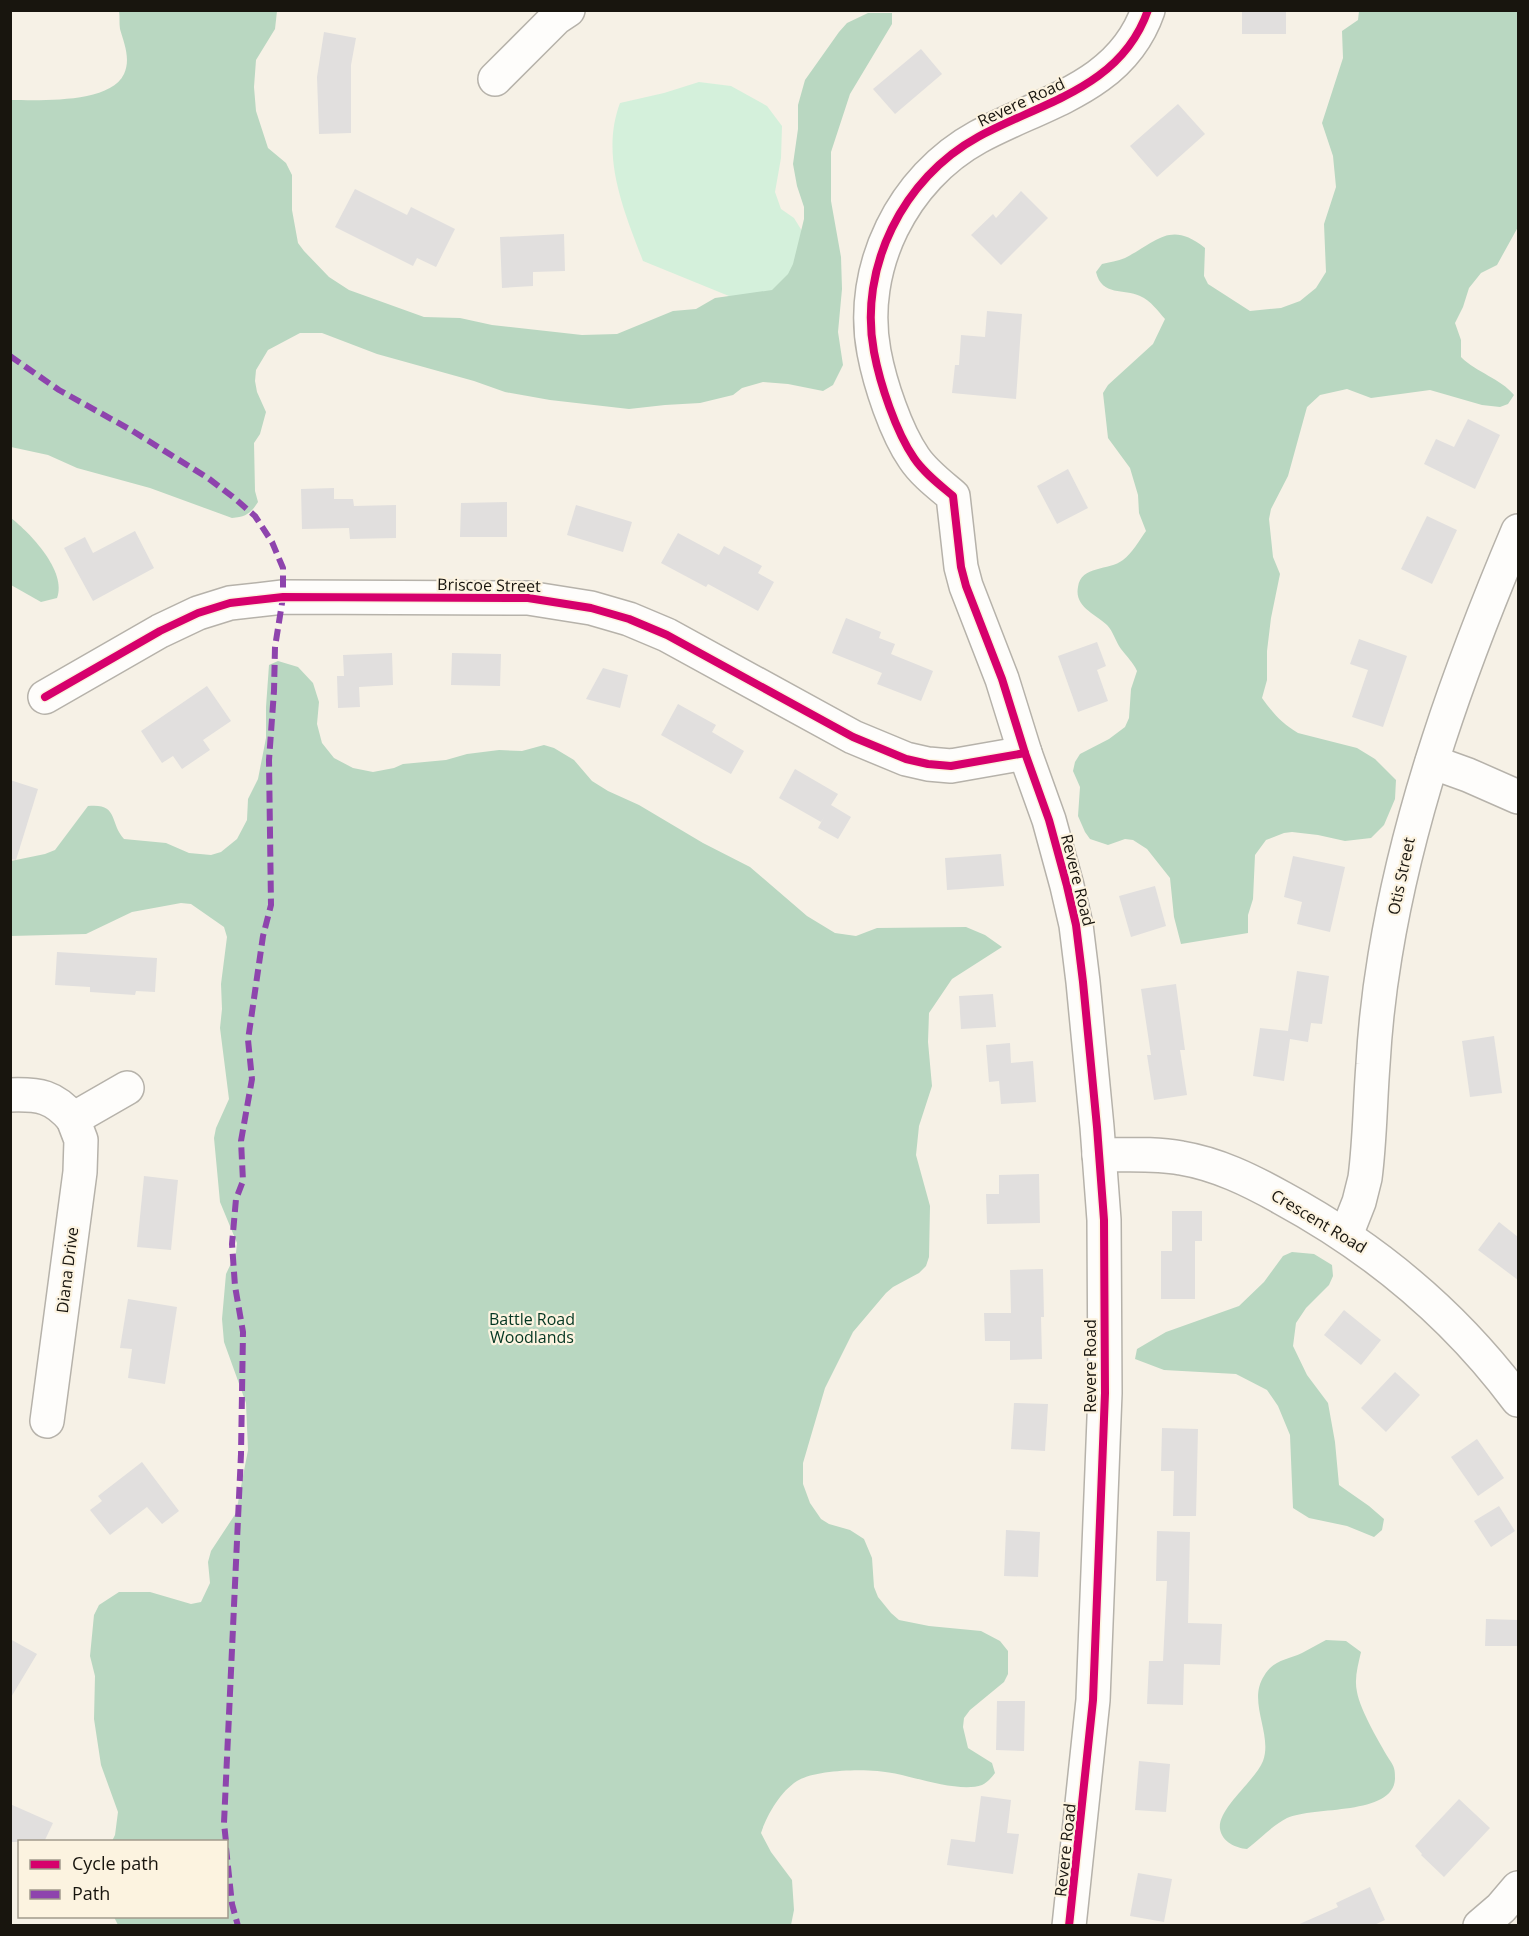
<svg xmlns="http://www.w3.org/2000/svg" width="1529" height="1936" font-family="'Open Sans',sans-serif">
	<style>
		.green { fill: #d4f0db }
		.forest { fill: #b9d7c1 }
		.building { fill: #e1dfde }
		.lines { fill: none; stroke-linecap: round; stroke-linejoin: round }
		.minor-casing { stroke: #b6b2aa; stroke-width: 36 }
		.minor { stroke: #fefdfb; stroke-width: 33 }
		.quiet { stroke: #8e44ad; stroke-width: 6; stroke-dasharray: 12 6; stroke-linecap: butt }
		.cycleway-casing { stroke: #fcf3e0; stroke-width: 11 }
		.cycleway { stroke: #d6006c; stroke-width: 8 }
		.labels { text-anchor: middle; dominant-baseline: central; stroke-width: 4.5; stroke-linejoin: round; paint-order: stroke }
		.street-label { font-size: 16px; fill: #18150e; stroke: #fcf3e0 }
		.park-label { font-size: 16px; fill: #033622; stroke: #fcf3e0 }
	</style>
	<rect width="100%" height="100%" fill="#f6f1e6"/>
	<path class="green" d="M699,82l32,4 36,20 15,20 -1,32 -6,34 6,17 13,9 8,13 -9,49 -42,25 -108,-44c-19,-50 -43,-105 -23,-158l44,-10z"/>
	<g class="forest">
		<path d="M119,11h158l-2,18 -19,31 -2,27 2,24 12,37 18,15 6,12v35l6,33 6,8 25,26 20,13 75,27 36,1 32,7 90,10 35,-1 56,-23 23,-2 19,-11 57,-8 16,-16 5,-10 11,-45v-12l-7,-21 -4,-22 5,-35v-24l7,-25 34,-48 8,-9 21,-10h24v11l-42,70 -19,58v49l10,56 1,32 -4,43 5,33 -10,20 -10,6 -35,-7 -25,-2 -21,6 -9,7 -33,8 -35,2 -36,4 -79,-9 -45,-8 -31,-11 -97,-27 -55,-21h-22l-32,17 -12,20 -1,11 2,11 9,20 -6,22 -6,9 1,48 3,11c-7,11 -12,15 -26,16l-82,-30 -73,-20 -29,-13 -37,-8v-347c28,0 99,4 113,-26 7,-15 0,-31 -4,-45 -1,-6 0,-12 -1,-18z"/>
		<path d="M1359,11h159v216l-21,38 -16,8 -12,15 -6,19 -8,16 6,17v17c16,16 39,21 53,38l-6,9 -8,3 -18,-2 -52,-15 -59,8 -24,-9 -27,6 -13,12 -19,69 -17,33 -2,10 4,38 7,17 -9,44 -4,33v29l-5,18c10,14 20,26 36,35l59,15 18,11 21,21 -1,19 -11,26 -13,13 -26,3 -27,-6 -26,-3 -8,1 -18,7 -11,15 -2,44 -5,16v18l-67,11 -7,-27 -4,-39 -23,-29 -14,-9 -8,-1 -17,6 -18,-6 -5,-7 -7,-16 2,-29 -7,-16 2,-9 5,-8 29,-15 16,-12 4,-9 2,-29 6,-18c-4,-9 -10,-14 -16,-22 -5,-7 -8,-18 -14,-24 -11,-11 -33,-18 -29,-38 3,-22 31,-16 45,-27 9,-7 16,-19 23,-29l-7,-18 -1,-18 -8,-27 -22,-30 -5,-45 5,-8 45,-41 12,-25c-7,-8 -14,-18 -25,-23 -16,-8 -38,1 -44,-24l6,-8c7,-2 16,-3 23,-6 32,-16 45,-38 80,-10l-1,28 4,8 42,27 31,-3 19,-7 16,-13 10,-16 -2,-48 12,-37 -3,-31 -11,-33 21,-65 -1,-27 16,-11z"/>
		<path d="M11,518c19,15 56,53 46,80l-16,4 -30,-17z"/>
		<path d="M278,661l20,6 15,16 6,19 -2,22 5,19 12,15 19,10 20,4 21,-4 9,-4 43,-4 21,-6 32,-4 23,1 22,-6 10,3 20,12 18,21 16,10 31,14 64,38 47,24 57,49 28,17 21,3 21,-8 89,-1 19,8 17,12 -50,32 -23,34 -1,29 4,44 -13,40 -3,29 14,51 -1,51 -3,9 -7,7 -26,14 -7,6 -33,39 -28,56 -22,75v21l7,19 11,16 8,5 21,6 14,9 8,19 2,29 4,10 13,16 8,7 30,6 52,5 19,10 8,10v23l-4,8 -34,28 -6,8 -1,9 5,21 24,15 3,10c-4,5 -7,9 -13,12 -22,8 -67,-8 -90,-12 -22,-5 -76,-4 -95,8 -17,11 -30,34 -36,52l10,19 21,28 2,30 -3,15h-673l-4,-8 112,-1v-74l-114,-1 3,-6 3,-23 -17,-47 -7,-46 1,-43 -5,-20 4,-41 5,-10 20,-13h31l41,12 10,-2 9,-19 -2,-21 3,-11 25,-38 12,-63 -2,-47 -22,-61 -2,-23 4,-45 10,-21 1,-10 -17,-41 -6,-64 2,-10 13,-29 -9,-71 2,-19 -1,-25 6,-47 -3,-10 -33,-23 -10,-1 -49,9 -46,22 -75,2v-75l34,-7 10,-4 33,-44c31,-3 21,16 36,33l42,4 23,10 22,2 10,-3 16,-13 10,-19 1,-21 10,-20 8,-41v-31l3,-42z"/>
		<polygon points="1292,1252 1314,1254 1332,1265 1333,1276 1329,1285 1306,1308 1296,1323 1293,1346 1307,1375 1328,1403 1335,1442 1339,1485 1369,1506 1384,1519 1382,1530 1374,1537 1347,1526 1309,1518 1293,1508 1290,1435 1278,1406 1267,1390 1236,1374 1164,1370 1135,1359 1137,1349 1166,1332 1239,1306 1264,1282 1283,1256"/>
		<path d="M1326,1640l20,1 15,11c-3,13 -7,27 -4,40 3,18 24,54 34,70 4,6 4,10 4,17 -2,37 -81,27 -108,39 -14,7 -27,21 -40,31 -11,-1 -25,-7 -27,-20 -3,-20 35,-48 43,-68 10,-27 -16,-59 1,-85 9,-16 23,-16 38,-23 8,-4 16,-9 24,-13z"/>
	</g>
	<g class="building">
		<rect x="1242" y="10" width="44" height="24"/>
		<polygon points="324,32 356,38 351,65 351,133 319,134 317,77"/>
		<polygon points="921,49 942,74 895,114 873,89"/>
		<polygon points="1178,104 1205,134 1157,177 1130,146"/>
		<polygon points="355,189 407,215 411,207 455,229 436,267 417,258 413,266 335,227"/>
		<polygon points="1021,191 1048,218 1001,265 971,235 993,214 996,218"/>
		<polygon points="564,234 565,271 533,272 533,286 502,288 500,237"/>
		<polygon points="987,311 1022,314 1016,399 952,393 955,365 959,365 961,335 985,337"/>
		<polygon points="1468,419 1500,435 1475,489 1424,464 1436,439 1454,447"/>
		<polygon points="1068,469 1088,508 1057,524 1037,486"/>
		<polygon points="334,488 334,499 353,499 354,506 396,505 396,538 350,539 349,528 302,529 301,489"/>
		<polygon points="507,502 507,537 460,537 461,503"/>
		<polygon points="576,505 632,522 623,552 567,535"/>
		<polygon points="1427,516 1457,530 1432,584 1401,569"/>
		<polygon points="135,531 154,568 93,601 64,548 85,537 93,553"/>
		<polygon points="678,533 719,555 724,546 762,566 758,573 774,582 758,611 708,584 706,587 661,563"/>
		<polygon points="846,618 881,632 879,638 895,644 891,654 933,671 921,701 877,684 882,673 832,653"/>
		<polygon points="1359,639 1407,656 1383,727 1352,717 1368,670 1350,664"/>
		<polygon points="1097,642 1106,666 1097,670 1108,701 1078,712 1058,656"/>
		<polygon points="392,653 393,685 359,687 360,707 338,708 337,676 344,676 343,655"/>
		<polygon points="452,653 501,654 500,686 451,685"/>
		<polygon points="603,668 628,675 620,708 586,699"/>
		<polygon points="207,686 231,721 203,740 210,750 182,769 173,756 162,763 141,731"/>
		<polygon points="678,704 716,725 712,732 744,751 731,774 661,735"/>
		<polygon points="795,769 838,794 831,805 851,817 838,839 818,828 824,817 821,822 779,798"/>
		<polygon points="10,780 38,789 16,860 10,859"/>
		<polygon points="1001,854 1004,886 947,890 945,858"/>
		<polygon points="1293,856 1345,867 1330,932 1297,924 1302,902 1284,897"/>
		<polygon points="1155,886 1166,926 1131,937 1119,896"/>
		<polygon points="57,952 157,958 155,992 136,991 135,995 90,992 90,987 55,985"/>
		<polygon points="1297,971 1329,976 1322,1024 1311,1023 1308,1042 1290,1039 1284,1081 1253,1076 1260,1028 1288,1031"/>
		<polygon points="1176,984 1185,1050 1180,1050 1187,1095 1154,1100 1147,1055 1151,1055 1141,989"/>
		<polygon points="993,994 996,1027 961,1029 959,996"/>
		<polygon points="1494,1036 1502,1093 1470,1097 1462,1041"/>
		<polygon points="1010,1043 1011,1063 1033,1061 1036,1102 1001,1104 999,1081 989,1082 986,1045"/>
		<polygon points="1039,1174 1040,1223 987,1224 986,1194 999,1194 999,1175"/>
		<polygon points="144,1176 178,1180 171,1250 137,1247"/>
		<polygon points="1172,1211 1202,1211 1202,1241 1195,1241 1195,1299 1161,1299 1161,1251 1172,1251"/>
		<polygon points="1499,1222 1518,1237 1518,1280 1478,1250"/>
		<polygon points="1043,1269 1044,1317 1041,1317 1042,1359 1010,1360 1010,1341 985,1341 984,1313 1011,1313 1010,1270"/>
		<polygon points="128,1299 177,1307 165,1384 128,1378 132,1349 120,1348"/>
		<polygon points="1344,1310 1381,1340 1361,1365 1324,1335"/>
		<polygon points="1395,1372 1420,1395 1386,1432 1361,1408"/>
		<polygon points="1014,1403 1048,1404 1045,1451 1011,1449"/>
		<polygon points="1162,1428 1198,1429 1196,1516 1173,1516 1174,1471 1161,1471"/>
		<polygon points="1477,1439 1504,1478 1478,1496 1451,1457"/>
		<polygon points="142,1462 179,1511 162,1524 147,1507 110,1535 90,1510 102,1501 98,1496"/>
		<polygon points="1499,1506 1515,1531 1491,1547 1474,1521"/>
		<polygon points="1006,1530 1040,1532 1038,1577 1004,1576"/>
		<polygon points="1157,1531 1190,1532 1188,1623 1222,1624 1220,1665 1184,1664 1183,1705 1147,1704 1149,1661 1163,1661 1167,1581 1156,1581"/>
		<polygon points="1486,1619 1518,1620 1518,1646 1485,1646"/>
		<polygon points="10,1639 37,1654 10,1699"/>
		<polygon points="997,1701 1025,1701 1024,1751 996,1750"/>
		<polygon points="1139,1761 1170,1764 1166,1812 1135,1810"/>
		<polygon points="981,1796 1011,1800 1007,1833 1019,1834 1013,1874 947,1865 951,1839 975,1842"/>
		<polygon points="1459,1799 1490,1828 1444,1877 1421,1855 1422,1854 1415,1846"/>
		<polygon points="10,1804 53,1823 44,1842 10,1842"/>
		<polygon points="1138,1873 1172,1879 1164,1922 1130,1916"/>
		<polygon points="1370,1887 1385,1920 1372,1926 1295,1926 1338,1907 1336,1903"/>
	</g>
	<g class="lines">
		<g class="minor-casing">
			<g id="minor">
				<polyline points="495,79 556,18 568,10"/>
				<polyline points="45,697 160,631 198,613 230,603 283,597 528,598 591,608 629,619 667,635 853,737 906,759 928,764 951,766 1025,753"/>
				<polyline points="1432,762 1468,775 1518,797"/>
				<path d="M10,1095c29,-1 44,1 63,24l54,-31"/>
				<path d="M1099,1155c27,0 56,-2 82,3 36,6 69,22 101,40 94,51 172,116 236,202"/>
				<path d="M1346,1235l13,-33 6,-24c5,-38 5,-76 8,-114 2,-36 6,-72 12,-108 24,-147 75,-288 133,-425"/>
				<polyline points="47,1421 80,1172 81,1140 73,1119"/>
				<path d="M1069,1926l24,-226 12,-307 -1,-173 -7,-93 -14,-145 -7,-57 -9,-39 -18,-66 -24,-67 -23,-74 -36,-93 -5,-19 -8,-71c-13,-11 -29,-23 -39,-38 -18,-26 -34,-74 -40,-106 -16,-84 29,-174 104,-215 64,-35 143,-49 170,-127"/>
				<polyline points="1480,1926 1501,1908 1518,1888"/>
			</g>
		</g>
		<use href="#minor" class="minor"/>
		<g class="quiet">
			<polyline points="10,356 59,390 131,430 208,478 233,497 255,516 272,542 283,568 283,597 275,647 274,691 269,760 271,905 263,936 248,1040 252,1079 241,1141 243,1181 236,1199 232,1244 235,1286 243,1332 241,1454 224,1823 226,1842"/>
			<polyline points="226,1848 232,1904 238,1926"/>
		</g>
		<g class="cycleway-casing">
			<g id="cycleway">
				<polyline points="45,697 160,631 198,613 230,603 283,597 528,598 591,608 629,619 667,635 853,737 906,759 928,764 951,766 1025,753"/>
				<path d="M1069,1926l24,-226 12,-307 -1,-173 -7,-93 -14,-145 -7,-57 -9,-39 -18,-66 -24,-67 -23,-74 -36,-93 -5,-19 -8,-71c-13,-11 -29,-23 -39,-38 -18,-26 -34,-74 -40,-106 -16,-84 29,-174 104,-215 64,-35 143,-49 170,-127"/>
			</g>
		</g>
		<use href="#cycleway" class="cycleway"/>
	</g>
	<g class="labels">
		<g class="street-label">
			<text transform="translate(1021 102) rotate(-25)">Revere Road</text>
			<text transform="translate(489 585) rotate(1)">Briscoe Street</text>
			<text transform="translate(1401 876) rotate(-78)">Otis Street</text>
			<text transform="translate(1078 880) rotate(76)">Revere Road</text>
			<text transform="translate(1319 1221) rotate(31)">Crescent Road</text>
			<text transform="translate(67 1270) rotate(-83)">Diana Drive</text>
			<text transform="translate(1090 1366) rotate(-90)">Revere Road</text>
			<text transform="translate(1065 1850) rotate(-84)">Revere Road</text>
		</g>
		<g class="park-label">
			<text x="532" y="1319">Battle Road<tspan x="532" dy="18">Woodlands</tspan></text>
		</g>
	</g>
	<rect width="1529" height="1936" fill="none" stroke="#18150e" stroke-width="24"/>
	<rect x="18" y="1840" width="210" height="78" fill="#fcf3e0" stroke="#a19a8c" stroke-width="1.5"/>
	<rect x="30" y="1860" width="30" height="9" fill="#d6006c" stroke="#a19a8c" stroke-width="1.5"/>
	<text x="72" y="1870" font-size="18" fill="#18150e">Cycle path</text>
	<rect x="30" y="1890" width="30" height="9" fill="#8e44ad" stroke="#a19a8c" stroke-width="1.5"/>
	<text x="72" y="1900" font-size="18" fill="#18150e">Path</text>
</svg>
